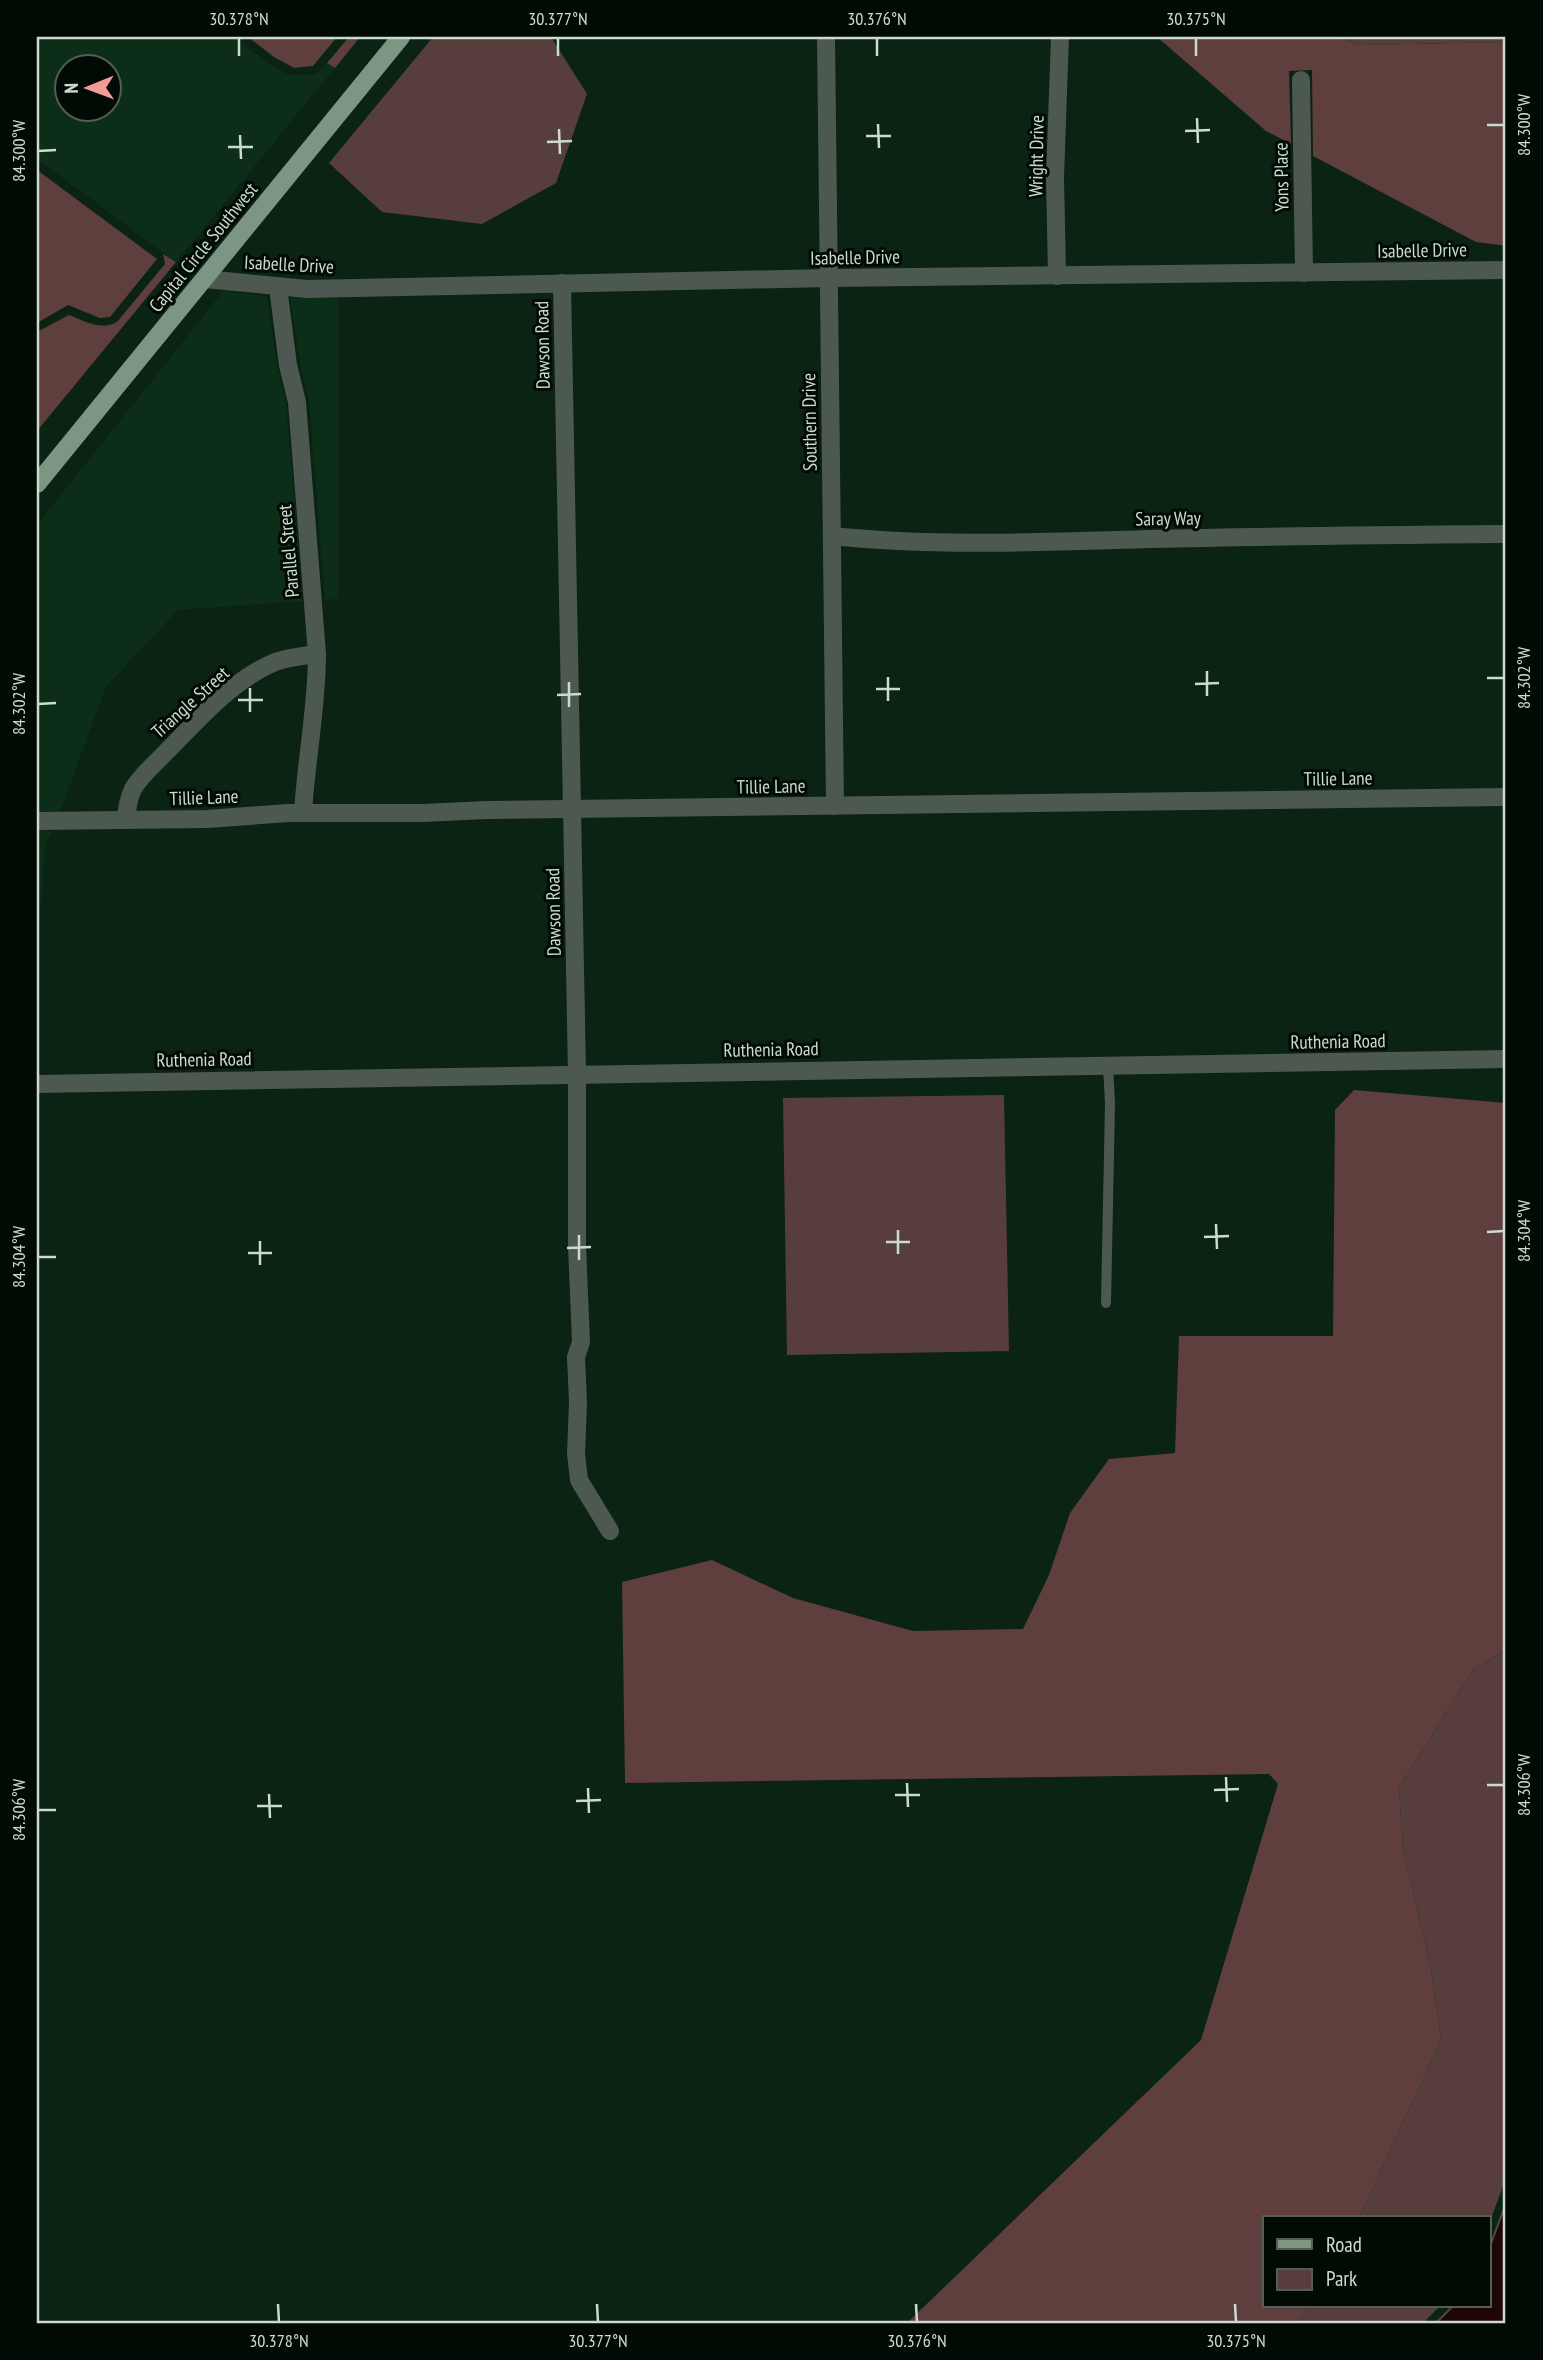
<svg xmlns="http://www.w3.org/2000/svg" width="1543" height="2360" font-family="'PT Sans Narrow',sans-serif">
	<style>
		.built { fill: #0c2d18; fill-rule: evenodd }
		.green { fill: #573e3c }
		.forest { fill: #5e3f3d }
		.water { fill: #1e0606; stroke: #524643; stroke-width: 2 }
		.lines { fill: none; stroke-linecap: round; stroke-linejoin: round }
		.service { stroke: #4d5950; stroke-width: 10 }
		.minor { stroke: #4d5950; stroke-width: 18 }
		.primary { stroke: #7d9583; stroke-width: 18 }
		.ticks { fill: none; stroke: #ccdbd0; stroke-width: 2.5 }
		.labels { text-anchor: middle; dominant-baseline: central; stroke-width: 6; stroke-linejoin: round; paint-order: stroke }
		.street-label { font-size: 19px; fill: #ccdbd0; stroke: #020a04 }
		.neatline { fill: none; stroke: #ccdbd0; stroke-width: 2.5 }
		.ticks-label { font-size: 18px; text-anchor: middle; fill: #ccdbd0 }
	</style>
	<rect width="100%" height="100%" fill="#0a2313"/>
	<g class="built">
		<path d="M37,37h197l35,27 20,11h25l6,-4 7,-8 8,5 -159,194 -139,-103zM66,66h42v42h-42z"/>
		<polygon points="223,291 267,296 277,366 286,404 303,601 178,610 106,687 60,812 37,811 37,525"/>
		<polygon points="290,297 338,298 338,599 325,600 309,401 300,363"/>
		<polygon points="37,830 52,831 45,846 37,955"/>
	</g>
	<g class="green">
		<polygon points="433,37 551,37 587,94 556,183 482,224 382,212 329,163"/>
		<polygon points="1338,37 1506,37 1506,42 1360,45"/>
		<polygon points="1004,1095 1009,1351 787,1355 783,1098"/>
		<polygon points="1506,1650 1506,2178 1489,2224 1489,2218 1359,2218 1441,2040 1430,1964 1403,1849 1399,1788 1473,1670"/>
		<polygon points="1309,2306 1440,2306 1423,2323 1298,2323"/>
	</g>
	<g class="forest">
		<polygon points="248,37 337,37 313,66 294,68 274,57"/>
		<polygon points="349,37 360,37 335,68 327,63"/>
		<polygon points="1157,37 1337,37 1360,45 1506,42 1506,246 1476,242 1313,156 1312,70 1289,71 1291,144 1266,131"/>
		<polygon points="37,170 157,259 110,317 100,318 68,305 37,323"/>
		<path d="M163,254l13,8 -139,169v-99l32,-17c16,6 31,16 48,7l48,-58z"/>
		<polygon points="1354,1090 1506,1103 1506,1650 1473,1670 1399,1788 1403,1849 1430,1964 1441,2040 1359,2218 1265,2218 1265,2306 1309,2306 1298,2323 907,2323 1201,2040 1278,1784 1269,1774 625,1783 622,1582 712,1560 793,1598 913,1631 1023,1629 1049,1575 1070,1513 1109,1459 1175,1453 1179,1336 1333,1336 1335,1110"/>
	</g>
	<polygon class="water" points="1506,2203 1506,2323 1436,2323 1453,2306 1489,2306 1489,2249"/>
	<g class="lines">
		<polyline class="service" points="1106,1303 1110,1104 1108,1065"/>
		<g class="minor">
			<polyline points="826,37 835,806"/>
			<polyline points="1301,80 1304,273"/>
			<polyline points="1057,276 1055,177 1060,37"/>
			<polyline points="205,279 307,289 829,278 1506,270"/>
			<polyline points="562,283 577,1073 577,1246 581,1342 576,1357 578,1402 576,1454 579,1480 610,1531"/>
			<path d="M278,287l10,78 9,37 20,252c0,53 -11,106 -14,159"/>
			<path d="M832,536c106,11 212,6 318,3 119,-3 238,-4 356,-5"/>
			<path d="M126,820c1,-11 2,-21 7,-31 8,-14 22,-25 33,-37 32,-32 66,-72 109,-90 14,-5 28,-6 42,-8"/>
			<polyline points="37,821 207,819 288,813 423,813 486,810 1506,797"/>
			<polyline points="37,1084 1506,1059"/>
		</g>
		<polyline class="primary" points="37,484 401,37"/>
	</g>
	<path class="ticks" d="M239,38v18M558,38v18M877,38v18M1196,38v18M1197,118l1,25M878,124l1,24M1487,125h17M559,129l1,25M1185,131l25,-1M240,135l1,24M866,136h25M547,142l25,-1M228,147h25M38,151l18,-1M1207,671v25M888,677v24M1487,678h17M569,682v25M1195,684l24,-1M250,688v24M876,689h24M557,695l24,-1M238,700h25M38,704l18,-1M1216,1224l1,25M898,1230v24M1487,1232l17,-1M579,1235v25M1204,1237l25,-1M260,1241v24M886,1242h24M567,1248l24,-1M248,1253h24M38,1257h18M1226,1777l1,25M907,1783l1,24M1487,1785h17M588,1788l1,25M1214,1790l25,-1M269,1794l1,24M895,1795h25M576,1801l25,-1M257,1806h25M38,1810h18M278,2304l1,18M597,2304l1,18M916,2304l1,18M1235,2304l1,18"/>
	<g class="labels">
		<g class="street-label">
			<text transform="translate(1036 156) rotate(-89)">Wright Drive</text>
			<text transform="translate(1281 177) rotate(-91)">Yons Place</text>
			<text transform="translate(203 247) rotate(-51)">Capital Circle Southwest</text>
			<text transform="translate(1422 250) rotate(-1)">Isabelle Drive</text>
			<text transform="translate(855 257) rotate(-1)">Isabelle Drive</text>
			<text transform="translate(289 264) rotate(3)">Isabelle Drive</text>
			<text transform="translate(542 345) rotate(-91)">Dawson Road</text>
			<text transform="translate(809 422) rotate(-91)">Southern Drive</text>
			<text transform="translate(1168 518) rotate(-1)">Saray Way</text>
			<text transform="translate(288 551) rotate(-95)">Parallel Street</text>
			<text transform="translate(190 702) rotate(-42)">Triangle Street</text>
			<text transform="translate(1338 778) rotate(-1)">Tillie Lane</text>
			<text transform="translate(771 786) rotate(-1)">Tillie Lane</text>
			<text transform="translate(204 797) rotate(-2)">Tillie Lane</text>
			<text transform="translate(553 912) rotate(-91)">Dawson Road</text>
			<text transform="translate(1338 1041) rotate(-1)">Ruthenia Road</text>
			<text transform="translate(771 1049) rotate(-1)">Ruthenia Road</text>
			<text transform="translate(204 1059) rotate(-1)">Ruthenia Road</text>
		</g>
	</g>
	<rect width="1543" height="2360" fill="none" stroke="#020a04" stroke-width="77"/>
	<rect x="1263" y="2216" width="228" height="91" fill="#020a04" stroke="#535e56" stroke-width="2"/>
	<rect x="1277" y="2239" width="35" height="10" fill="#7d9583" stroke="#535e56" stroke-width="2"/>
	<text x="1326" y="2252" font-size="21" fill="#ccdbd0">Road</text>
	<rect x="1277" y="2269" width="35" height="21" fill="#573e3c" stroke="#535e56" stroke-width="2"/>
	<text x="1326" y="2286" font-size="21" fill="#ccdbd0">Park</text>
	<g transform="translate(88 88) rotate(269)"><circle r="33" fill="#020a04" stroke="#535e56" stroke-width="2"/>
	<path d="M0-5L12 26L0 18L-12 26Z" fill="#f59b97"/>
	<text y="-10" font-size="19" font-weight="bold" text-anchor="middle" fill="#ccdbd0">N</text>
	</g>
	<rect x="38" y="38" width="1466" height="2284" class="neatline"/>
	<g class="ticks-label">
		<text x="239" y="25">30.378°N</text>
		<text x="558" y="25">30.377°N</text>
		<text x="877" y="25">30.376°N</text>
		<text x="1196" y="25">30.375°N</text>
		<text transform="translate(1524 125) rotate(-90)" y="6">84.300°W</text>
		<text transform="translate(19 151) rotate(-90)" y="6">84.300°W</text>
		<text transform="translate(1524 678) rotate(-90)" y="6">84.302°W</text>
		<text transform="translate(19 704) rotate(-90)" y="6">84.302°W</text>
		<text transform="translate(1524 1231) rotate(-90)" y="6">84.304°W</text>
		<text transform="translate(19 1257) rotate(-90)" y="6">84.304°W</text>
		<text transform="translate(1524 1785) rotate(-90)" y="6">84.306°W</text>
		<text transform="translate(19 1810) rotate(-90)" y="6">84.306°W</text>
		<text x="279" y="2347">30.378°N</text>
		<text x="598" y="2347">30.377°N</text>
		<text x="917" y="2347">30.376°N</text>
		<text x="1236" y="2347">30.375°N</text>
	</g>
</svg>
